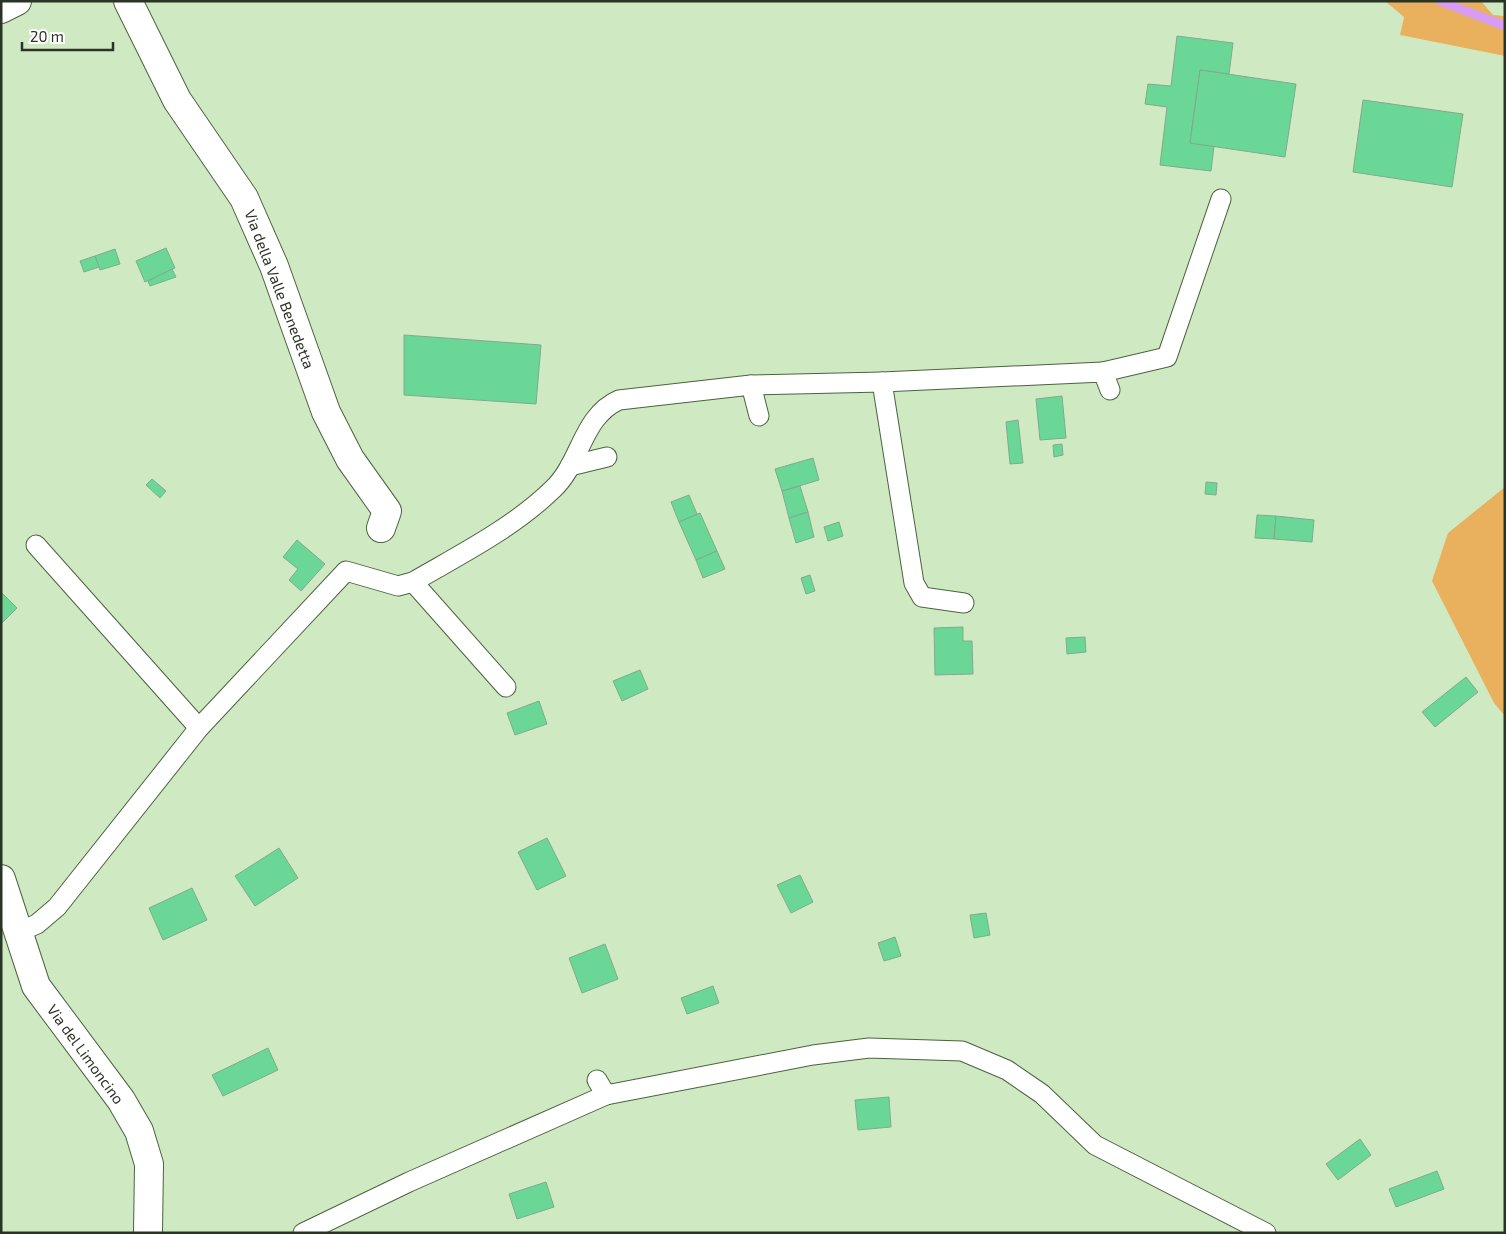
<svg xmlns="http://www.w3.org/2000/svg" width="1506" height="1234" font-family="'Exo 2',sans-serif">
	<style>
		.green { fill: #e9b15e }
		.lines { fill: none; stroke-linecap: round; stroke-linejoin: round }
		.stream { stroke: #d99cf4; stroke-width: 9 }
		.building { fill: #6bd796; stroke: #80aa8e }
		.service-casing { stroke: #4b623f; stroke-width: 21 }
		.minor-casing { stroke: #4b623f; stroke-width: 30 }
		.service { stroke: #fff; stroke-width: 19 }
		.minor { stroke: #fff; stroke-width: 28 }
		.labels { text-anchor: middle; dominant-baseline: central; stroke-width: 5; stroke-linejoin: round; paint-order: stroke }
		.street-label { font-size: 15px; fill: #2a3425; stroke: #fff }
	</style>
	<rect width="100%" height="100%" fill="#cfeac2"/>
	<g class="green">
		<polygon points="1385,1 1481,1 1493,15 1505,16 1505,56 1400,35 1404,17"/>
		<polygon points="1505,487 1505,716 1494,703 1432,581 1448,533"/>
	</g>
	<g class="lines">
		<polyline class="stream" points="1440,1 1505,26"/>
	</g>
	<g class="building">
		<polygon points="1177,36 1233,43 1229,74 1200,70 1190,143 1214,146 1211,171 1160,165 1167,107 1145,104 1148,84 1171,86"/>
		<polygon points="1200,70 1296,84 1285,157 1190,143"/>
		<polygon points="1363,100 1463,114 1452,187 1353,172"/>
		<polygon points="166,248 175,268 145,282 136,261"/>
		<polygon points="115,249 120,264 100,270 95,256"/>
		<polygon points="95,256 99,267 84,272 80,261"/>
		<polygon points="172,269 176,277 150,286 148,281"/>
		<polygon points="404,335 541,345 536,404 404,395"/>
		<polygon points="1062,396 1066,438 1040,440 1036,399"/>
		<polygon points="1018,420 1023,463 1010,464 1006,422"/>
		<polygon points="1062,444 1063,455 1054,457 1053,445"/>
		<polygon points="813,458 819,480 782,491 775,469"/>
		<polygon points="152,479 166,491 160,498 146,485"/>
		<polygon points="1206,482 1217,483 1216,495 1205,494"/>
		<polygon points="800,486 808,512 789,518 782,491"/>
		<polygon points="689,495 697,514 679,522 671,502"/>
		<polygon points="808,512 814,537 796,543 789,518"/>
		<polygon points="700,513 717,551 696,560 679,522"/>
		<polygon points="1257,515 1276,516 1274,539 1255,538"/>
		<polygon points="1276,516 1314,520 1312,542 1274,539"/>
		<polygon points="839,522 843,536 828,541 824,527"/>
		<polygon points="297,540 325,564 301,591 289,580 298,569 283,557"/>
		<polygon points="717,551 725,569 703,578 696,560"/>
		<polygon points="810,575 815,591 806,594 801,578"/>
		<polygon points="1,592 17,608 1,624"/>
		<polygon points="963,627 963,641 972,641 973,674 935,675 934,628"/>
		<polygon points="1085,637 1086,652 1067,654 1066,638"/>
		<polygon points="640,670 648,689 622,701 613,681"/>
		<polygon points="1466,677 1478,692 1435,727 1422,712"/>
		<polygon points="539,701 547,724 515,735 507,713"/>
		<polygon points="547,838 566,876 537,890 518,852"/>
		<polygon points="279,848 298,878 255,906 235,876"/>
		<polygon points="800,875 813,902 791,913 777,885"/>
		<polygon points="192,888 207,920 163,940 149,908"/>
		<polygon points="986,913 990,935 974,938 970,915"/>
		<polygon points="895,937 901,956 884,961 878,943"/>
		<polygon points="605,944 618,979 582,993 569,958"/>
		<polygon points="713,986 719,1003 687,1014 681,998"/>
		<polygon points="268,1048 278,1070 223,1096 212,1075"/>
		<polygon points="889,1097 891,1127 858,1130 855,1100"/>
		<polygon points="1360,1139 1371,1155 1338,1180 1326,1164"/>
		<polygon points="1437,1171 1444,1189 1396,1207 1389,1189"/>
		<polygon points="546,1182 554,1207 517,1219 509,1194"/>
	</g>
	<g class="lines">
		<g class="service-casing">
			<g id="service">
				<polyline points="1103,372 1167,357 1221,199"/>
				<polyline points="882,382 1103,372 1110,390"/>
				<polyline points="751,385 882,382 914,583 922,597 964,603"/>
				<polyline points="570,466 607,457"/>
				<polyline points="36,545 199,728"/>
				<polyline points="413,582 506,687"/>
				<path d="M19,932l18,-8 20,-17 142,-179 147,-157 52,15 15,-4c48,-28 100,-54 140,-93 28,-26 29,-73 66,-89l132,-15 8,31"/>
				<polyline points="597,1080 606,1095"/>
				<polyline points="303,1233 409,1182 606,1095 813,1055 869,1048 962,1051 1007,1070 1042,1094 1095,1145 1266,1233"/>
			</g>
		</g>
		<g class="minor-casing">
			<g id="minor">
				<polyline points="128,1 177,100 244,198 274,266 326,412 350,459 387,511 381,528"/>
				<polyline points="1,9 17,1"/>
				<polyline points="1,879 36,986 121,1100 139,1131 149,1164 148,1233"/>
			</g>
		</g>
		<use href="#service" class="service"/>
		<use href="#minor" class="minor"/>
	</g>
	<g class="labels">
		<g class="street-label">
			<text transform="translate(280 289) rotate(69)">Via della Valle Benedetta</text>
			<text transform="translate(86 1054) rotate(54)">Via del Limoncino</text>
		</g>
	</g>
	<rect width="1506" height="1234" fill="none" stroke="#2a3425" stroke-width="5"/>
	<path d="M22 42v8h91v-8" fill="none" stroke="#2a3425" stroke-width="2.5"/>
	<text x="30" y="42" font-size="15" fill="#2a3425" stroke="#ffffff" stroke-width="4" paint-order="stroke">20 m</text>
</svg>
